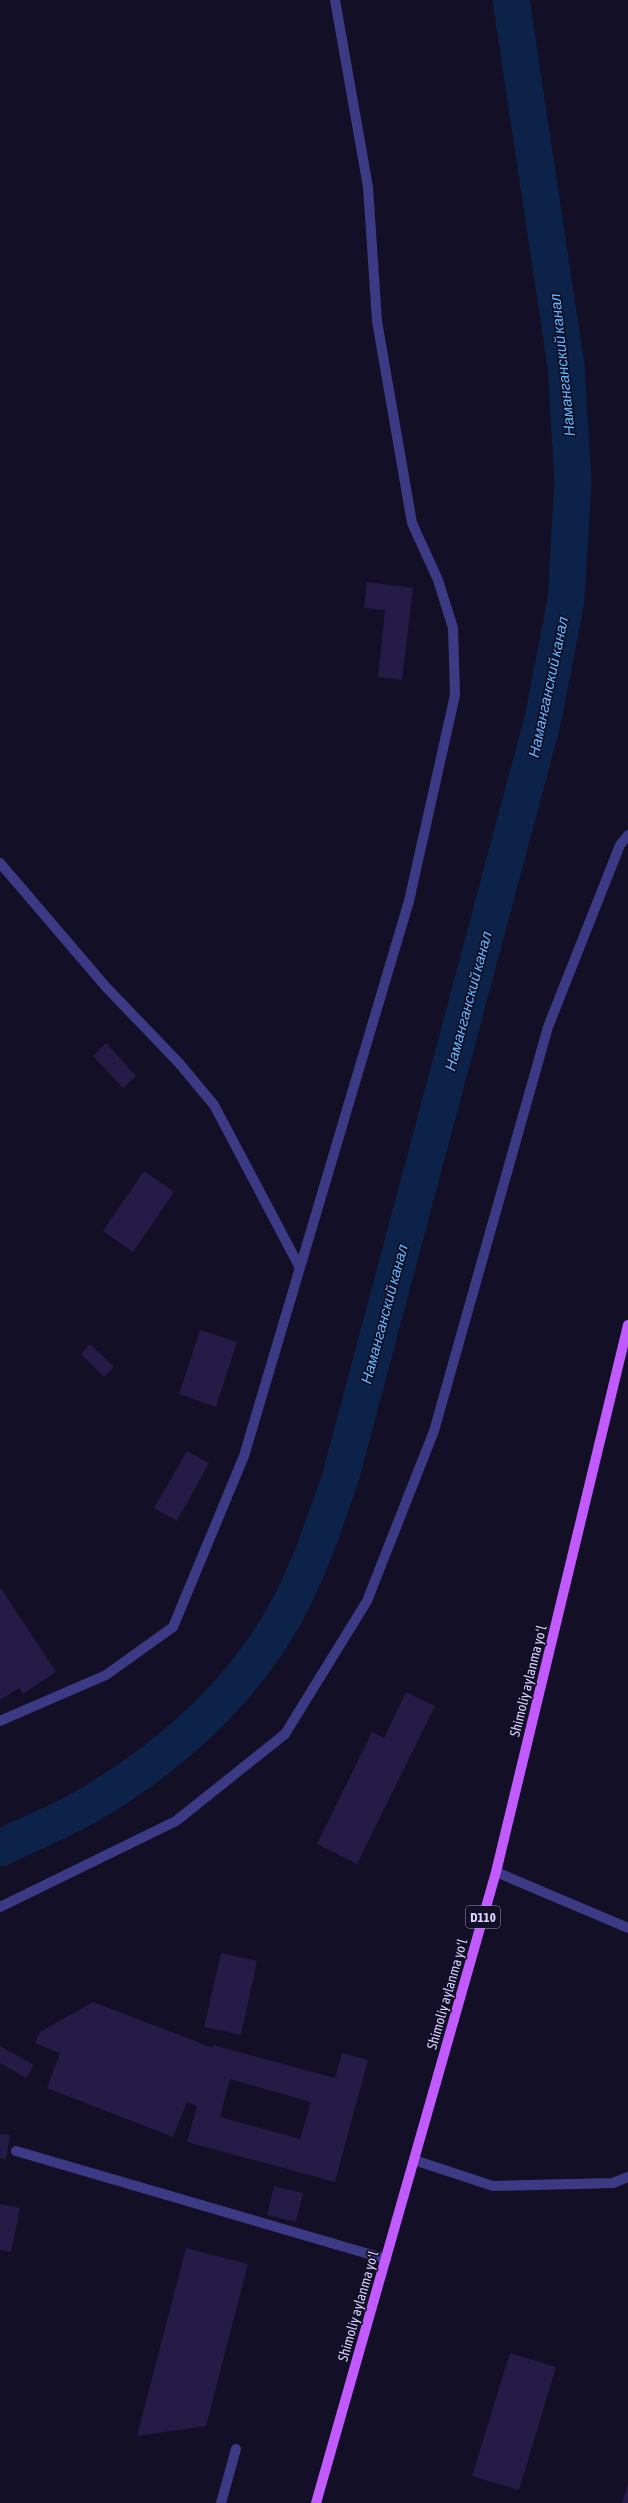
<svg xmlns="http://www.w3.org/2000/svg" width="628" height="2503" font-family="'Asap Condensed',sans-serif">
	<style>
		.lines { fill: none; stroke-linecap: round; stroke-linejoin: round }
		.canal { stroke: #0c2248; stroke-width: 37 }
		.building { fill: #241b47; fill-rule: evenodd }
		.minor { stroke: #3d3a85; stroke-width: 10 }
		.major { stroke: #c25bff; stroke-width: 10 }
		.labels { text-anchor: middle; dominant-baseline: central; stroke-width: 3.5; stroke-linejoin: round; paint-order: stroke }
		.shield { fill: #130f26; stroke: #9e99be; stroke-width: 1 }
		.shield-label { font-size: 13px; font-weight: bold; fill: #d9d4ff }
		.street-label { font-size: 14px; fill: #d9d4ff; stroke: #130f26 }
		.water-label { font-size: 15px; font-style: italic; fill: #62b6ff; stroke: #130f26 }
	</style>
	<rect width="100%" height="100%" fill="#130f26"/>
	<g class="lines">
		<path class="canal" d="M0,1848c29,-14 59,-26 87,-42 79,-46 152,-110 197,-190 24,-43 40,-91 56,-137l203,-760 23,-119 7,-118 -7,-116 -55,-366"/>
	</g>
	<g class="building">
		<polygon points="367,582 413,588 402,680 378,677 385,610 364,608"/>
		<polygon points="106,1043 136,1076 123,1088 93,1056"/>
		<polygon points="144,1171 174,1192 133,1252 103,1231"/>
		<polygon points="200,1330 237,1342 216,1407 179,1394"/>
		<polygon points="90,1344 114,1367 104,1377 81,1354"/>
		<polygon points="187,1451 209,1463 177,1521 154,1508"/>
		<polygon points="0,1587 56,1672 23,1694 19,1688 0,1700"/>
		<polygon points="406,1692 435,1706 357,1864 317,1844 372,1732 384,1738"/>
		<polygon points="221,1953 257,1961 241,2035 204,2027"/>
		<path d="M93,2002l120,46v-3l122,33 7,-25 26,7 -33,122 -148,-40 10,-36 -10,-4 -14,35 -126,-49 13,-35 -25,-10 5,-11zM230,2079l81,23 -11,37 -80,-22z"/>
		<polygon points="0,2046 34,2065 26,2078 0,2063"/>
		<polygon points="0,2134 10,2135 6,2159 0,2158"/>
		<polygon points="274,2186 303,2193 296,2222 267,2215"/>
		<polygon points="0,2204 20,2208 11,2252 0,2250"/>
		<polygon points="186,2248 248,2264 206,2426 137,2436"/>
		<polygon points="510,2353 556,2367 519,2490 472,2476"/>
		<polygon points="628,2484 628,2503 622,2503"/>
	</g>
	<g class="lines">
		<g class="minor">
			<polyline points="0,863 106,987 179,1063 214,1105 299,1266"/>
			<polyline points="0,1721 106,1675 173,1627 244,1456 409,901 455,695 453,628 438,580 412,523 377,321 368,187 335,0"/>
			<polyline points="496,1872 628,1928"/>
			<polyline points="0,1907 176,1821 285,1734 367,1601 434,1431 548,1027 620,845 628,835"/>
			<polyline points="16,2151 386,2259"/>
			<polyline points="414,2160 493,2186 613,2183 628,2177"/>
			<polyline points="221,2503 236,2449"/>
		</g>
		<polyline class="major" points="316,2503 496,1872 628,1325"/>
	</g>
	<g class="labels">
		<rect class="shield" x="466" y="1906" width="34" height="22" rx="3"/>
		<g class="shield-label">
			<text x="483" y="1917">D110</text>
		</g>
		<g class="street-label">
			<text transform="translate(528 1681) rotate(-76)">Shimoliy aylanma yoʻl</text>
			<text transform="translate(447 1994) rotate(-74)">Shimoliy aylanma yoʻl</text>
			<text transform="translate(358 2306) rotate(-74)">Shimoliy aylanma yoʻl</text>
		</g>
		<g class="water-label">
			<text transform="translate(562 365) rotate(-96)">Наманганский канал</text>
			<text transform="translate(548 687) rotate(-78)">Наманганский канал</text>
			<text transform="translate(468 1001) rotate(-75)">Наманганский канал</text>
			<text transform="translate(384 1314) rotate(-75)">Наманганский канал</text>
		</g>
	</g>
</svg>
